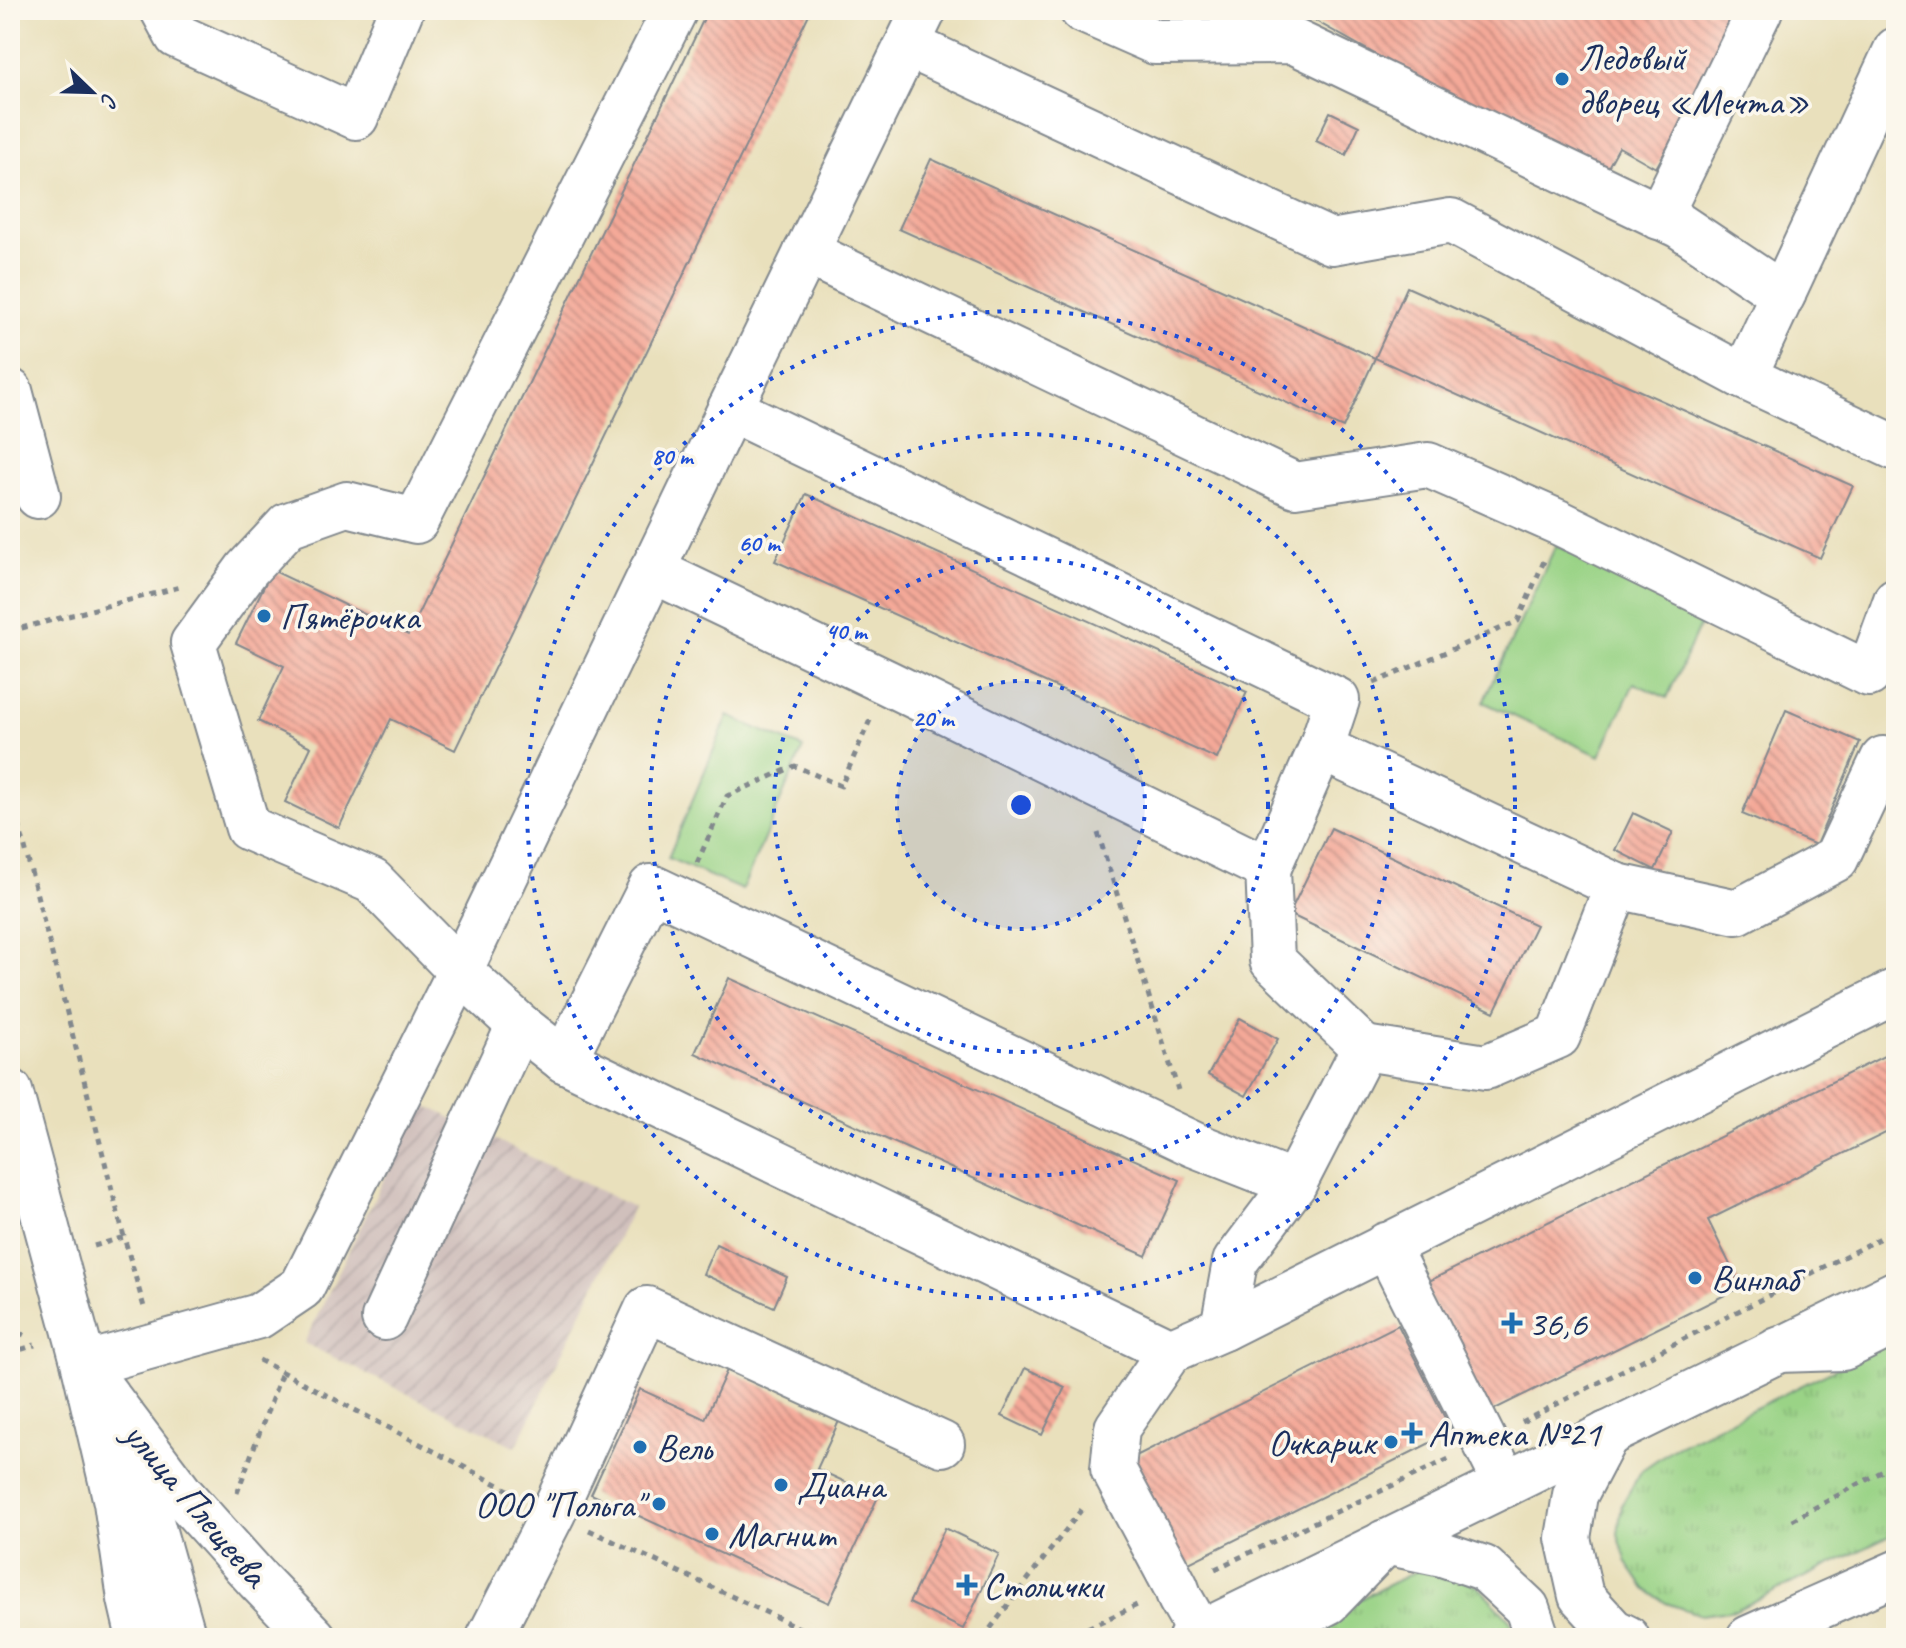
<svg xmlns="http://www.w3.org/2000/svg" width="1906" height="1648" font-family="Caveat,sans-serif">
	<style>
		.industrial { fill: url(#industrial-furrows) }
		.grass { fill: url(#grass-tufts); stroke: #5a8172; stroke-width: 2 }
		.park { fill: #9ad386; stroke: #5a8172; stroke-width: 2 }
		.building { fill: url(#building-back-hatch) }
		.lines { fill: none; stroke-linecap: round; stroke-linejoin: round }
		.minor-casing { stroke: #82888d; stroke-width: 48 }
		.major-casing { stroke: #82888d; stroke-width: 48 }
		.path { stroke: #82888d; stroke-width: 5; stroke-dasharray: 6 6; stroke-linecap: butt }
		.minor { stroke: #fff; stroke-width: 44 }
		.major { stroke: #fff; stroke-width: 44 }
		.ring { fill: none; stroke: #1d4ed8; stroke-width: 4; stroke-dasharray: 4 8 }
		.poi-dot { fill: #1f6fb2; stroke: #fbf7ec; stroke-width: 3 }
		.labels { text-anchor: middle; dominant-baseline: central; stroke-width: 7; stroke-linejoin: round; paint-order: stroke }
		.poi-label { font-size: 38px; fill: #1b2f5e; stroke: #fbf7ec; text-anchor: start }
		.street-label { font-size: 38px; fill: #1b2f5e; stroke: #fbf7ec }
		.centre { fill: #1d4ed8; stroke: #fbf7ec; stroke-width: 4 }
		.ring-label { font-size: 24px; text-anchor: middle; font-weight: bold; fill: #1d4ed8; stroke: #fbf7ec; stroke-width: 7; stroke-linejoin: round; paint-order: stroke }
	</style>
	<defs>
		<pattern id="industrial-furrows" width="10" height="10" patternUnits="userSpaceOnUse" patternTransform="scale(2)"><rect width="10" height="10" fill="#d0c0bc"/><path d="M-1 1l2-2M0 10L10 0M9 11l2-2" fill="none" stroke="#b2a5a4"/></pattern>
		<pattern id="grass-tufts" width="24" height="20" patternUnits="userSpaceOnUse" patternTransform="scale(2)"><rect width="24" height="20" fill="#9ad386"/><path d="M3 7l-1-3M5 7V3M7 7l1-3M15 17l-1-3M17 17v-4M19 17l1-3" fill="none" stroke="#84b576"/></pattern>
		<pattern id="building-back-hatch" width="6" height="6" patternUnits="userSpaceOnUse" patternTransform="scale(2)"><rect width="6" height="6" fill="#f4a998"/><path d="M-1 5l2 2M0 0l6 6M5-1l2 2" fill="none" stroke="#c58a7f"/></pattern>
	</defs>
	<rect width="100%" height="100%" fill="#fbf7ec"/>
	<filter id="ink" filterUnits="userSpaceOnUse"><feTurbulence type="fractalNoise" baseFrequency=".0125" numOctaves="2"/><feDisplacementMap in="SourceGraphic" scale="16" xChannelSelector="R" yChannelSelector="G"/><feConvolveMatrix kernelMatrix="1 2 1 2 8 2 1 2 1" color-interpolation-filters="sRGB"/></filter>
	<filter id="wash" filterUnits="userSpaceOnUse"><feTurbulence type="fractalNoise" baseFrequency=".006" numOctaves="4" result="noise"/><feDisplacementMap in="SourceGraphic" scale="32" xChannelSelector="R" yChannelSelector="G"/><feGaussianBlur stdDeviation="1.8" result="paint"/><feColorMatrix in="noise" values="0 0 0 0 0 0 0 0 0 0 0 0 0 0 0 0 0 1.4 0 .05"/><feComposite in="paint" operator="in"/></filter>
	<g filter="url(#wash)">
		<rect width="100%" height="100%" fill="#e9e0bc"/>
		<polygon class="industrial" points="421,1103 633,1207 516,1447 304,1343"/>
		<g class="grass">
			<polygon points="1896,1339 1896,1533 1736,1610 1701,1615 1666,1603 1645,1589 1627,1563 1618,1534 1622,1504 1642,1470 1672,1449"/>
			<polygon points="1416,1571 1451,1573 1479,1587 1510,1620 1516,1638 1283,1638"/>
		</g>
		<g class="park">
			<polygon points="1556,545 1705,614 1667,698 1634,683 1600,756 1483,702"/>
			<polygon points="728,716 803,748 742,890 668,858"/>
		</g>
		<g id="blocks">
			<g class="building">
				<polygon points="708,10 811,10 455,750 391,719 339,828 285,802 311,747 258,721 284,666 236,643 272,570 408,635"/>
				<polygon points="1296,10 1743,10 1656,168 1619,147 1601,180"/>
				<polygon points="1330,112 1359,126 1346,155 1316,141"/>
				<polygon points="931,159 1375,358 1343,428 899,229"/>
				<polygon points="1407,287 1853,486 1820,558 1375,358"/>
				<polygon points="806,494 1247,692 1217,759 775,561"/>
				<polygon points="1786,710 1860,742 1816,845 1742,814"/>
				<polygon points="1633,813 1673,832 1655,870 1615,850"/>
				<polygon points="1331,828 1536,925 1494,1012 1289,914"/>
				<polygon points="729,978 1180,1180 1146,1256 695,1053"/>
				<polygon points="1240,1018 1278,1039 1246,1096 1208,1075"/>
				<polygon points="1896,1050 1896,1128 1708,1220 1741,1287 1487,1413 1423,1284"/>
				<polygon points="716,1244 787,1277 774,1307 703,1274"/>
				<polygon points="1398,1325 1452,1432 1181,1567 1128,1460"/>
				<polygon points="1025,1368 1065,1387 1042,1435 1002,1416"/>
				<polygon points="727,1370 839,1421 817,1469 878,1497 829,1603 591,1494 640,1389 705,1419"/>
				<polygon points="945,1528 999,1554 963,1629 909,1603"/>
			</g>
		</g>
	</g>
	<g filter="url(#ink)">
		<use href="#blocks" fill-opacity="0" stroke="#82888d" stroke-width="2"/>
		<g class="lines">
			<g class="minor-casing">
				<g id="minor">
					<polyline points="163,10 177,36 356,117 401,10"/>
					<polyline points="675,10 416,521 347,504 288,525 247,569 193,643 248,828 372,881 460,971 519,1025 564,1060 1170,1351"/>
					<polyline points="1082,10 1155,42 1293,41 1680,226 1783,295"/>
					<polyline points="908,45 1332,242 1451,221 1744,377 1896,448"/>
					<polyline points="1659,217 1760,10"/>
					<polyline points="806,252 1295,485 1428,465 1560,523 1869,674 1896,600"/>
					<polyline points="1744,377 1896,50"/>
					<polyline points="10,391 38,496"/>
					<polyline points="730,409 1337,700 1321,748"/>
					<polyline points="652,570 886,682 1268,869 1272,960 1364,1048 1294,1184 1235,1262 1223,1328"/>
					<polyline points="1268,869 1321,748 1617,886 1558,1036 1486,1067 1364,1048"/>
					<polyline points="1617,886 1737,912 1836,859 1883,759"/>
					<polyline points="564,1060 651,887 1195,1145 1294,1184"/>
					<polyline points="1386,1245 1506,1484"/>
					<polyline points="384,1318 519,1025"/>
					<polyline points="1778,1350 1843,1348 1896,1322"/>
					<polyline points="84,1365 259,1316 302,1287 460,971 730,409 924,10"/>
					<polyline points="132,1431 149,1514 184,1638"/>
					<polyline points="1607,1434 1575,1495 1568,1538 1581,1596 1613,1631 1627,1638"/>
					<polyline points="1200,1633 1180,1598 1176,1587 1113,1469 1117,1428 1170,1351 1223,1328 1896,991"/>
					<polyline points="489,1638 553,1513 647,1309 942,1444"/>
					<polyline points="1257,1638 1328,1602 1381,1547"/>
				</g>
			</g>
			<g class="major-casing">
				<g id="major">
					<polyline points="10,1091 84,1365 116,1502 130,1599 139,1638"/>
					<polyline points="95,1380 181,1494 258,1580 314,1638"/>
					<polyline points="1385,1542 1442,1554 1484,1568 1527,1608 1537,1638"/>
					<polyline points="1191,1638 1896,1293"/>
					<polyline points="1749,1638 1896,1573"/>
				</g>
			</g>
			<g class="path">
				<polyline points="10,631 180,587"/>
				<polyline points="1374,683 1518,621 1544,561"/>
				<polyline points="10,789 124,1237 144,1307"/>
				<polyline points="1098,833 1178,1090"/>
				<polyline points="697,863 727,796 795,766 841,786 870,720"/>
				<polyline points="94,1246 124,1237"/>
				<polyline points="10,1328 24,1335"/>
				<polyline points="10,1353 35,1345"/>
				<polyline points="259,1360 516,1494"/>
				<polyline points="1522,1422 1896,1230"/>
				<polyline points="237,1493 282,1372"/>
				<polyline points="1792,1520 1896,1464"/>
				<polyline points="589,1530 821,1638"/>
				<polyline points="1215,1569 1449,1459"/>
				<polyline points="983,1638 1085,1505"/>
				<polyline points="1066,1638 1137,1605"/>
			</g>
			<use href="#minor" class="minor"/>
			<use href="#major" class="major"/>
		</g>
	</g>
	<circle cx="1021" cy="805" r="124" fill="#1d4ed8" fill-opacity=".12"/>
	<g class="ring">
		<circle cx="1021" cy="805" r="124"/>
		<circle cx="1021" cy="805" r="247"/>
		<circle cx="1021" cy="805" r="371"/>
		<circle cx="1021" cy="805" r="494"/>
	</g>
	<g class="poi-dot">
		<circle cx="1562" cy="79" r="8"/>
		<circle cx="264" cy="616" r="8"/>
		<circle cx="1695" cy="1278" r="8"/>
		<path d="M1508 1311h8v8h8v8h-8v8h-8v-8h-8v-8h8z"/>
		<path d="M1408 1421h8v8h8v8h-8v8h-8v-8h-8v-8h8z"/>
		<circle cx="1391" cy="1442" r="8"/>
		<circle cx="640" cy="1447" r="8"/>
		<circle cx="781" cy="1485" r="8"/>
		<circle cx="659" cy="1504" r="8"/>
		<circle cx="712" cy="1534" r="8"/>
		<path d="M963 1573h8v8h8v8h-8v8h-8v-8h-8v-8h8z"/>
	</g>
	<g class="labels">
		<g class="poi-label">
			<text x="1578" y="57">Ледовый<tspan x="1578" dy="44">дворец «Мечта»</tspan></text>
			<text x="280" y="616">Пятёрочка</text>
			<text x="1711" y="1278">Винлаб</text>
			<text x="1528" y="1323">36,6</text>
			<text x="1428" y="1433">Аптека №21</text>
			<text x="1375" y="1442" text-anchor="end">Очкарик</text>
			<text x="656" y="1447">Вель</text>
			<text x="797" y="1485">Диана</text>
			<text x="643" y="1504" text-anchor="end">ООО "Польга"</text>
			<text x="728" y="1534">Магнит</text>
			<text x="983" y="1585">Столички</text>
		</g>
		<g class="street-label">
			<text transform="translate(196 1504) rotate(50)">улица Плещеева</text>
		</g>
	</g>
	<circle cx="1021" cy="805" r="12" class="centre"/>
	<g class="ring-label">
		<text x="672" y="464">80 m</text>
		<text x="759" y="551">60 m</text>
		<text x="846" y="639">40 m</text>
		<text x="933" y="726">20 m</text>
	</g>
	<rect width="1906" height="1648" fill="none" stroke="#fbf7ec" stroke-width="40"/>
	<g transform="translate(92 92) rotate(113)" stroke="#fbf7ec" stroke-width="6" paint-order="stroke">
	<path d="M0-6L14 30L0 20L-14 30Z" fill="#1b2f5e"/>
	<text y="-12" font-size="22" font-weight="bold" text-anchor="middle" fill="#1b2f5e">С</text>
	</g>
</svg>
